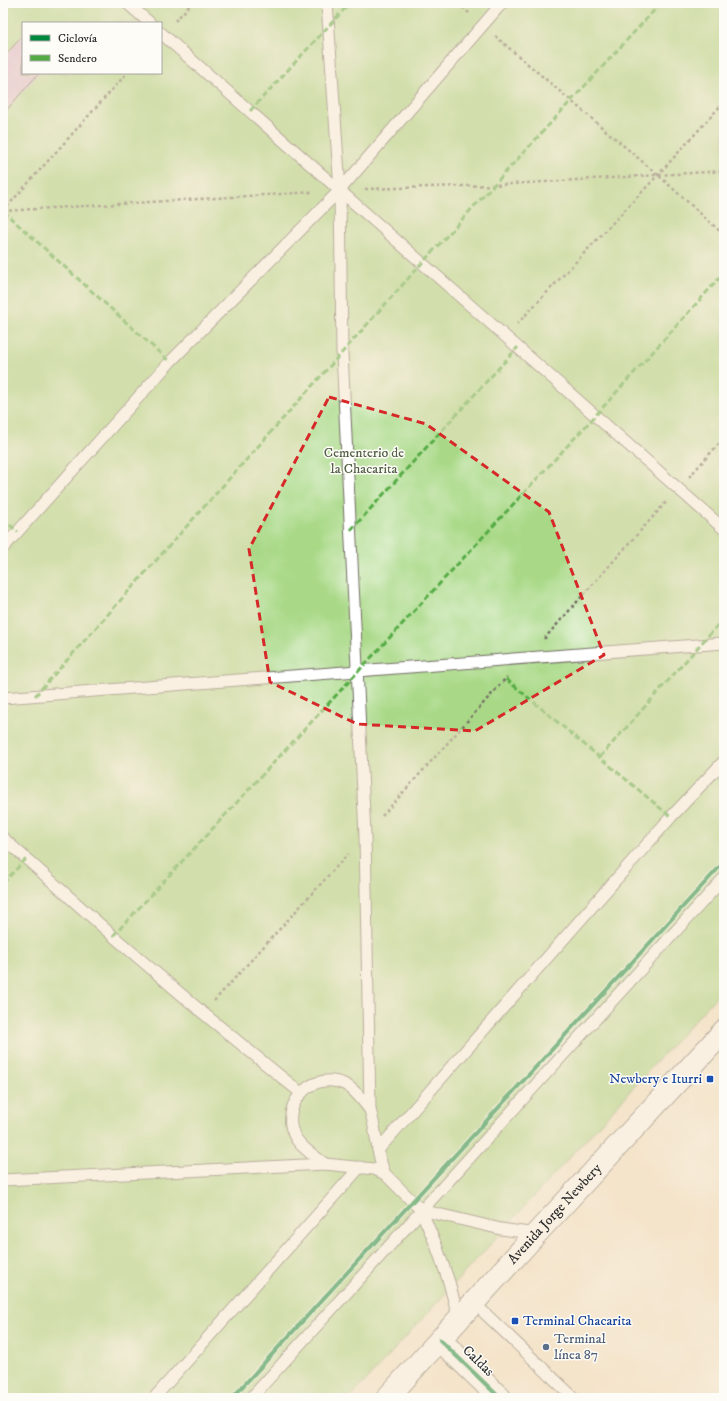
<svg xmlns="http://www.w3.org/2000/svg" width="727" height="1401" font-family="'IM FELL DW Pica',serif">
	<style>
		.green { fill: #a9d987; stroke: #6a8259; fill-rule: evenodd }
		.building { fill: #d8add5 }
		.lines { fill: none; stroke-linecap: round; stroke-linejoin: round }
		.service-casing { stroke: #716c63; stroke-width: 13 }
		.minor-casing { stroke: #716c63; stroke-width: 24 }
		.secondary-casing { stroke: #716c63; stroke-width: 24 }
		.path { stroke: #716c63; stroke-width: 2.5; stroke-dasharray: 3 3; stroke-linecap: butt }
		.service { stroke: #fff; stroke-width: 11 }
		.minor { stroke: #fff; stroke-width: 22 }
		.secondary { stroke: #fff; stroke-width: 22 }
		.quiet { stroke: #54ab44; stroke-width: 3; stroke-dasharray: 6 3; stroke-linecap: butt }
		.cycleway-casing { stroke: #fdfcf7; stroke-width: 6 }
		.cycleway { stroke: #00873e; stroke-width: 4 }
		.marked { fill: none; stroke: #d62828; stroke-width: 3; stroke-dasharray: 8 5; stroke-linejoin: round }
		.transit-dot { fill: #1a4fb4; stroke: #fdfcf7; stroke-width: 1.5 }
		.service-dot { fill: #5c6f8a; stroke: #fdfcf7; stroke-width: 1.5 }
		.labels { text-anchor: middle; dominant-baseline: central; stroke-width: 3; stroke-linejoin: round; paint-order: stroke }
		.park-label { font-size: 14px; fill: #515f47; stroke: #fdfcf7 }
		.transit-label { font-size: 14px; fill: #164399; stroke: #fdfcf7; text-anchor: end }
		.street-label { font-size: 14px; fill: #2b2b2b; stroke: #fdfcf7 }
		.service-label { font-size: 14px; fill: #4e5e75; stroke: #fdfcf7; text-anchor: start }
	</style>
	<rect width="100%" height="100%" fill="#fdfcf7"/>
	<filter id="ink" filterUnits="userSpaceOnUse"><feTurbulence type="fractalNoise" baseFrequency=".025" numOctaves="2"/><feDisplacementMap in="SourceGraphic" scale="8" xChannelSelector="R" yChannelSelector="G"/><feConvolveMatrix kernelMatrix="1 2 1 2 8 2 1 2 1" color-interpolation-filters="sRGB"/></filter>
	<filter id="wash" filterUnits="userSpaceOnUse"><feTurbulence type="fractalNoise" baseFrequency=".012" numOctaves="4" result="noise"/><feDisplacementMap in="SourceGraphic" scale="16" xChannelSelector="R" yChannelSelector="G"/><feGaussianBlur stdDeviation="0.9" result="paint"/><feColorMatrix in="noise" values="0 0 0 0 0 0 0 0 0 0 0 0 0 0 0 0 0 1.4 0 .05"/><feComposite in="paint" operator="in"/></filter>
	<g filter="url(#wash)">
		<rect width="100%" height="100%" fill="#f4e4cb"/>
		<path class="green" d="M3,3h721v985l-374,410h-347zM23,23h138v50h-138z"/>
		<g id="blocks">
			<polygon class="building" points="23,35 23,73 39,73 3,114 3,58"/>
		</g>
	</g>
	<g filter="url(#ink)">
		<use href="#blocks" fill-opacity="0" stroke="#716c63" stroke-width="1"/>
		<g class="lines">
			<g class="service-casing">
				<g id="service">
					<polyline points="127,3 150,23"/>
					<path d="M327,3l13,187 2,162 23,483 5,275c7,21 6,44 15,64"/>
					<polyline points="161,33 724,529"/>
					<polyline points="3,548 170,362 340,190 502,3"/>
					<polyline points="3,698 724,643"/>
					<polyline points="3,838 113,936 203,1013 301,1093"/>
					<polyline points="378,1150 671,817 724,761"/>
					<path d="M325,1164c-9,-7 -21,-14 -28,-24 -21,-31 13,-71 47,-56 11,5 19,17 26,26"/>
					<polyline points="3,1180 325,1164 374,1169 385,1174 421,1210 436,1245 449,1282 459,1320"/>
					<polyline points="421,1210 501,1229 536,1234"/>
					<polyline points="474,1303 574,1398"/>
					<polyline points="154,1398 360,1167"/>
					<polyline points="251,1398 724,878"/>
				</g>
			</g>
			<g class="minor-casing">
				<polyline id="minor" points="440,1340 500,1398"/>
			</g>
			<g class="secondary-casing">
				<g id="secondary">
					<path id="s1" d="M387,1398l149,-164 188,-203"/>
				</g>
			</g>
			<g class="path">
				<polyline points="458,3 470,14"/>
				<polyline points="175,21 192,3"/>
				<polyline points="495,36 658,175 724,235"/>
				<polyline points="365,189 494,185 724,171"/>
				<polyline points="3,211 314,192"/>
				<polyline points="3,211 127,73"/>
				<polyline points="517,324 658,175 724,102"/>
				<polyline points="689,477 724,438"/>
				<polyline points="544,639 667,501"/>
				<polyline points="382,816 507,677"/>
				<polyline points="214,1001 348,854"/>
			</g>
			<use href="#service" class="service"/>
			<use href="#minor" class="minor"/>
			<use href="#secondary" class="secondary"/>
			<g class="quiet">
				<polyline points="250,111 350,3"/>
				<polyline points="3,211 170,362"/>
				<polyline points="3,519 18,532"/>
				<polyline points="351,530 518,347"/>
				<polyline points="506,679 671,817"/>
				<polyline points="35,696 422,263 661,3"/>
				<polyline points="600,757 724,618"/>
				<polyline points="3,883 26,859"/>
				<polyline points="113,936 595,416 724,273"/>
			</g>
			<g class="cycleway-casing">
				<g id="cycleway">
					<polyline points="440,1340 500,1398"/>
					<polyline points="232,1398 724,862"/>
				</g>
			</g>
			<use href="#cycleway" class="cycleway"/>
		</g>
	</g>
	<path d="M0 0H727V1401H0ZM329,397l97,27 123,88 55,143 -129,76 -118,-7 -87,-42 -21,-133z" fill="#f4e4cb" fill-opacity=".55" fill-rule="evenodd"/>
	<path class="marked" d="M329,397l97,27 123,88 55,143 -129,76 -118,-7 -87,-42 -21,-133z"/>
	<g class="transit-dot">
		<rect x="706" y="1075" width="8" height="8" rx="2"/>
		<rect x="511" y="1317" width="8" height="8" rx="2"/>
	</g>
	<circle class="service-dot" cx="546" cy="1347" r="4"/>
	<g class="labels">
		<g class="park-label">
			<text x="364" y="453">Cementerio de<tspan x="364" dy="16">la Chacarita</tspan></text>
		</g>
		<g class="transit-label">
			<text x="702" y="1079">Newbery e Iturri</text>
			<text x="523" y="1321" text-anchor="start">Terminal Chacarita</text>
		</g>
		<g class="street-label">
			<text stroke="none"><textPath href="#s1" startOffset="249">Avenida Jorge Newbery</textPath></text>
			<text transform="translate(478 1361) rotate(44)">Caldas</text>
		</g>
		<g class="service-label">
			<text x="554" y="1339">Terminal<tspan x="554" dy="16">línea 87</tspan></text>
		</g>
	</g>
	<rect width="727" height="1401" fill="none" stroke="#fdfcf7" stroke-width="16"/>
	<rect x="22" y="22" width="140" height="52" fill="#fdfcf7" stroke="#a9a8a5"/>
	<rect x="30" y="35" width="20" height="6" fill="#00873e" stroke="#a9a8a5"/>
	<text x="58" y="42" font-size="12" fill="#2b2b2b">Ciclovía</text>
	<rect x="30" y="55" width="20" height="6" fill="#54ab44" stroke="#a9a8a5"/>
	<text x="58" y="62" font-size="12" fill="#2b2b2b">Sendero</text>
</svg>
